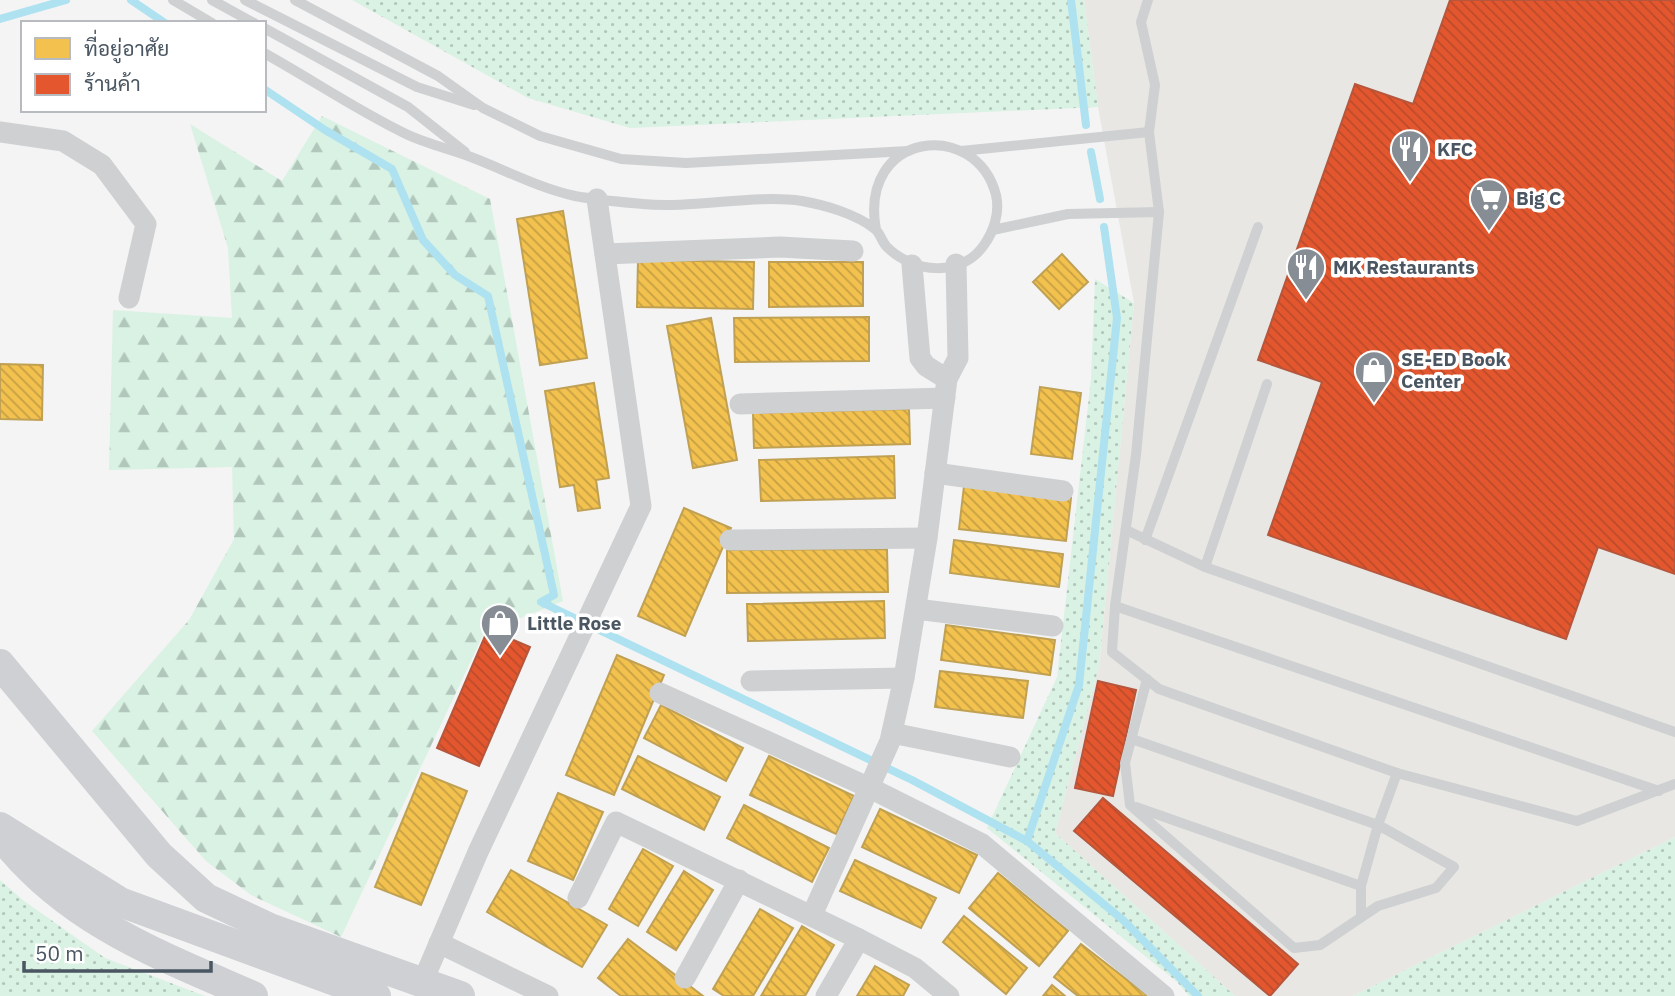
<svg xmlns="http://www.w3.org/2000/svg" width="1675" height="996" font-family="'IBM Plex Sans',Sarabun,sans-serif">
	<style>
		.commercial { fill: #e8e7e3 }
		.grass { fill: url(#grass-dots) }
		.forest { fill: url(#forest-firs) }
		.homes { fill: url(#homes-back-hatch); stroke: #c0a154; stroke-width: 2 }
		.shops { fill: url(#shops-back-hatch); stroke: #b6573d; stroke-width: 2 }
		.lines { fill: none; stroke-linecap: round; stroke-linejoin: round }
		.stream { stroke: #aee2f0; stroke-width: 8 }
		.service { stroke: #ced0d2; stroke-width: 10 }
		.minor { stroke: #ced0d2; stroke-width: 21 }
		.secondary { stroke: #ced0d4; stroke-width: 30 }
		.labels { text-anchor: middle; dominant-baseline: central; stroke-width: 7; stroke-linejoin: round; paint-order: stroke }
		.poi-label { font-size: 19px; font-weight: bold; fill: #4a5661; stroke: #fff; text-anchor: start }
	</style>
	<defs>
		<pattern id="grass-dots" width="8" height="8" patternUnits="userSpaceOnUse" patternTransform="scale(1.75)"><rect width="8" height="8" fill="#d9f2e3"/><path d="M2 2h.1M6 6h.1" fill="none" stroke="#b2c7bb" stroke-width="1.8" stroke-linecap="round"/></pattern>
		<pattern id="forest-firs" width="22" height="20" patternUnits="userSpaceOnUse" patternTransform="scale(1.75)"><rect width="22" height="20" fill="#d9f2e3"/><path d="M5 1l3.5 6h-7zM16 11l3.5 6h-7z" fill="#b2c7bb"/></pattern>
		<pattern id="homes-back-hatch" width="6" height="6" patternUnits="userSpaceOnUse" patternTransform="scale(1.75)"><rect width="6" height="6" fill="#f2c14e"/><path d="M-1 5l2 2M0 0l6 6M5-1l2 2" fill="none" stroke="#c6a044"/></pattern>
		<pattern id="shops-back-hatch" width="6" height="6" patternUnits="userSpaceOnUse" patternTransform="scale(1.75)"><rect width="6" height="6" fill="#e4572e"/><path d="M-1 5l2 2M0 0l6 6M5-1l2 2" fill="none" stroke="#bb4b2b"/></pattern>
	</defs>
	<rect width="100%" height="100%" fill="#f4f4f4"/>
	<polygon class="commercial" points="1084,0 1450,0 1413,104 1355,84 1258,359 1322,382 1566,638 1598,547 1675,574 1675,837 1353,996 1235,996 1055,833 1099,666 1134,303 1098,107"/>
	<g class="grass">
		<polygon points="352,0 1084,0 1098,107 630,128 528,98"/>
		<polygon points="1095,279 1134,303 1099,666 1055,833 1235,996 1189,996 1177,982 987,828 1057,677 1091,379"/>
		<polygon points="1675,837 1675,996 1353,996"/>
		<polygon points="0,880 24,901 105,958 205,996 0,996"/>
	</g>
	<polygon class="forest" points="322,116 490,199 563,601 484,633 341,937 251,895 206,861 92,731 189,620 234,539 232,467 109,470 113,310 232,318 228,248 190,124 282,181"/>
	<g class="homes">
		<polygon points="563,211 587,358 540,365 517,219"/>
		<polygon points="1062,254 1088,282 1059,309 1033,282"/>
		<polygon points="638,260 754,262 753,309 637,307"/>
		<polygon points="769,262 863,262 863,306 769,307"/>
		<polygon points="869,317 869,361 735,362 734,318"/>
		<polygon points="711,318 737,460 693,468 667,326"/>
		<polygon points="0,364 43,365 42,420 0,419"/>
		<polygon points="594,383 609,478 596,480 600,508 578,511 574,485 560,487 545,391"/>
		<polygon points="1040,387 1081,393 1072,459 1031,454"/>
		<polygon points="909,409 910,444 754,448 753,413"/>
		<polygon points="894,456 895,498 761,501 759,460"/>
		<polygon points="964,486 1071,498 1066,541 959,529"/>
		<polygon points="684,508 731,528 685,636 638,616"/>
		<polygon points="954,540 1063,554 1059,587 950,573"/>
		<polygon points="887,549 888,592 727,593 727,550"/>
		<polygon points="884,601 885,638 748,641 747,604"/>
		<polygon points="946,625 1055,640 1050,675 941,660"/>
		<polygon points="617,655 664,675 614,795 566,775"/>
		<polygon points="940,671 1028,681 1023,718 935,707"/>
		<polygon points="661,705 743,748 726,781 644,738"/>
		<polygon points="638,756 720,797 704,830 622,789"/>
		<polygon points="769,756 854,796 836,834 750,795"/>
		<polygon points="422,773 467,791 421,905 375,887"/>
		<polygon points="558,793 603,812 573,880 528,861"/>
		<polygon points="744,805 829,848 812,882 727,838"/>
		<polygon points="880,809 977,855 959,893 862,847"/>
		<polygon points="643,849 673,866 638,926 609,909"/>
		<polygon points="855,860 936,898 921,928 840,891"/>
		<polygon points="511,870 607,925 582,967 487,912"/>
		<polygon points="684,871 713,890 676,950 647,932"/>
		<polygon points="998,873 1068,931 1039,966 969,908"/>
		<polygon points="760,909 793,928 753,996 724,996 713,989"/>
		<polygon points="964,916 1027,968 1006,994 943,942"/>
		<polygon points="802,926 834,945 805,996 761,996"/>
		<polygon points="628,939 703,996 621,996 598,978"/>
		<polygon points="1081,944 1148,996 1078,996 1054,977"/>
		<polygon points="875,966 909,985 903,996 857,996"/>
		<polygon points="1052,985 1065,996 1043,996"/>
	</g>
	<g class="shops">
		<polygon points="1450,0 1675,0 1675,574 1598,547 1566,639 1268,535 1322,382 1258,360 1355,84 1413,104"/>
		<polygon points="488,629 530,647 479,766 437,748"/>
		<polygon points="1098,681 1136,690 1113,796 1075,788"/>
		<polygon points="1103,798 1298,964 1270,996 1074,831"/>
	</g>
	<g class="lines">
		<g class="stream">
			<polyline points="131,0 165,23"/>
			<polyline points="1071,0 1086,125"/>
			<polyline points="0,19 66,0"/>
			<polyline points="264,89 325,130 392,169 423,240 455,275 488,296 554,595 541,602 912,780 1027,841 1123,920 1198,996"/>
			<polyline points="1091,152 1100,199"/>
			<polyline points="1027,841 1079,685 1117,318 1104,227"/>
		</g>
		<g class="service">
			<polyline points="173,0 212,23"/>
			<polyline points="212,0 254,23"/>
			<polyline points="245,0 417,87 474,105"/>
			<polyline points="295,0 438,76 483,108 540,136 621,159 686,163 908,151"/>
			<polyline points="1148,0 1141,22 1155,85 1149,132 1159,212 1136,455 1115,606 1112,652 1159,689 1397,773 1577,821 1675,784"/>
			<polyline points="264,28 408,107 465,152"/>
			<path d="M264,53c47,26 94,58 142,81 21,10 44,15 65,23 34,13 68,31 104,39 22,4 46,6 68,8 50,5 110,-10 159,-3 23,4 54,13 73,28 5,4 7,13 12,18 26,26 74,31 97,-2 10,-14 16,-33 12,-50 -20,-77 -138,-64 -120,35"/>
			<polyline points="961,151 1149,132"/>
			<polyline points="993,230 1068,214 1159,212"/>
			<polyline points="1126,530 1205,567 1675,732"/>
			<polyline points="1145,540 1258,227"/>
			<polyline points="1205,567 1267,384"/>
			<polyline points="1115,606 1659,791"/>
			<polyline points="1147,679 1125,763 1130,805 1294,948 1320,945 1378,906 1436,888 1454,867 1378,825 1397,773"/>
			<polyline points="1132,739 1378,825 1361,886 1361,917"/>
			<polyline points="1136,807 1361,886"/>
		</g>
		<g class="minor">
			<polyline points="0,132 63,141 102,165 146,224 129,298"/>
			<polyline points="605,254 780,247 853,251"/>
			<polyline points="912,265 920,358 926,366 947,379"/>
			<polyline points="740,404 945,398"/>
			<polyline points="935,473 1063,491"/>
			<polyline points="730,540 927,538"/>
			<polyline points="916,609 1053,626"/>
			<polyline points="751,681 904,678"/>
			<polyline points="660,693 870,788 982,844 1164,996"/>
			<polyline points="892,733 1010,757"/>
			<polyline points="578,898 616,822 859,939 915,968 949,996"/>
			<polyline points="812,915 890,741 904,678 927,538 947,379 958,358 956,264"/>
			<polyline points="439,943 548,996"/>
			<polyline points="685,978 739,880"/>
			<polyline points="423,981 478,852 641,506 597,199"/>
			<polyline points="826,996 859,939"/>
		</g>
		<g class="secondary">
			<polyline points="0,664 159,855 206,898 272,929 460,996"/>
			<polyline points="0,827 120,902 376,996"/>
			<path d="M2,837c65,84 157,118 251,159"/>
		</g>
	</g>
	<defs>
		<g id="restaurant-pin" transform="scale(2.0125)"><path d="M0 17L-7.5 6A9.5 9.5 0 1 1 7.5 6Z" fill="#868d94" stroke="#fff"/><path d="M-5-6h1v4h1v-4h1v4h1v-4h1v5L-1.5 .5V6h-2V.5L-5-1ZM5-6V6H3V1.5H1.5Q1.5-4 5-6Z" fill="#fff"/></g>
		<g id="supermarket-pin" transform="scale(2.0125)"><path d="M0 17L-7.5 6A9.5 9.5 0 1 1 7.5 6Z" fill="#868d94" stroke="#fff"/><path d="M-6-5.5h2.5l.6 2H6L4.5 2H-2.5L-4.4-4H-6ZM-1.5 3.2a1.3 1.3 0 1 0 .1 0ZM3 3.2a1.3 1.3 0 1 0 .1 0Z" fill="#fff"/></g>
		<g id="shop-pin" transform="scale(2.0125)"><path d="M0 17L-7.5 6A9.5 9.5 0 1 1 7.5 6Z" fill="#868d94" stroke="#fff"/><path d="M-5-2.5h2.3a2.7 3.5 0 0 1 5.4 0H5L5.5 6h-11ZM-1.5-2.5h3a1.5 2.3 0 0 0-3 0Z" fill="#fff"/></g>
	</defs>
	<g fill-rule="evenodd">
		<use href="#restaurant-pin" x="1410" y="149"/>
		<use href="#supermarket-pin" x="1489" y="198"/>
		<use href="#restaurant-pin" x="1306" y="267"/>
		<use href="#shop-pin" x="1374" y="370"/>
		<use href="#shop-pin" x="500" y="623"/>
	</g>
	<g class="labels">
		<g class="poi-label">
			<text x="1437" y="149">KFC</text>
			<text x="1516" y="198">Big C</text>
			<text x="1333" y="267">MK Restaurants</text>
			<text x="1401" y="359">SE-ED Book<tspan x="1401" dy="22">Center</tspan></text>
			<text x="527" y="623">Little Rose</text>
		</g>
	</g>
	<rect x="21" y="21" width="245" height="91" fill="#ffffff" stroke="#b7bbc0" stroke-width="2"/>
	<rect x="35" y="38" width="35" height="21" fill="#f2c14e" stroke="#b7bbc0" stroke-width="2"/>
	<text x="84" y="56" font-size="21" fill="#4a5661">ที่อยู่อาศัย</text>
	<rect x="35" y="74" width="35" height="21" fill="#e4572e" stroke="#b7bbc0" stroke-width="2"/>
	<text x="84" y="91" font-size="21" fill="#4a5661">ร้านค้า</text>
	<path d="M24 961v10h187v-10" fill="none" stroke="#4a5661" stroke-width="3.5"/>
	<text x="35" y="961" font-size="21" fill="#4a5661" stroke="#ffffff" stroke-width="5" paint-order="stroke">50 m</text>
</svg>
